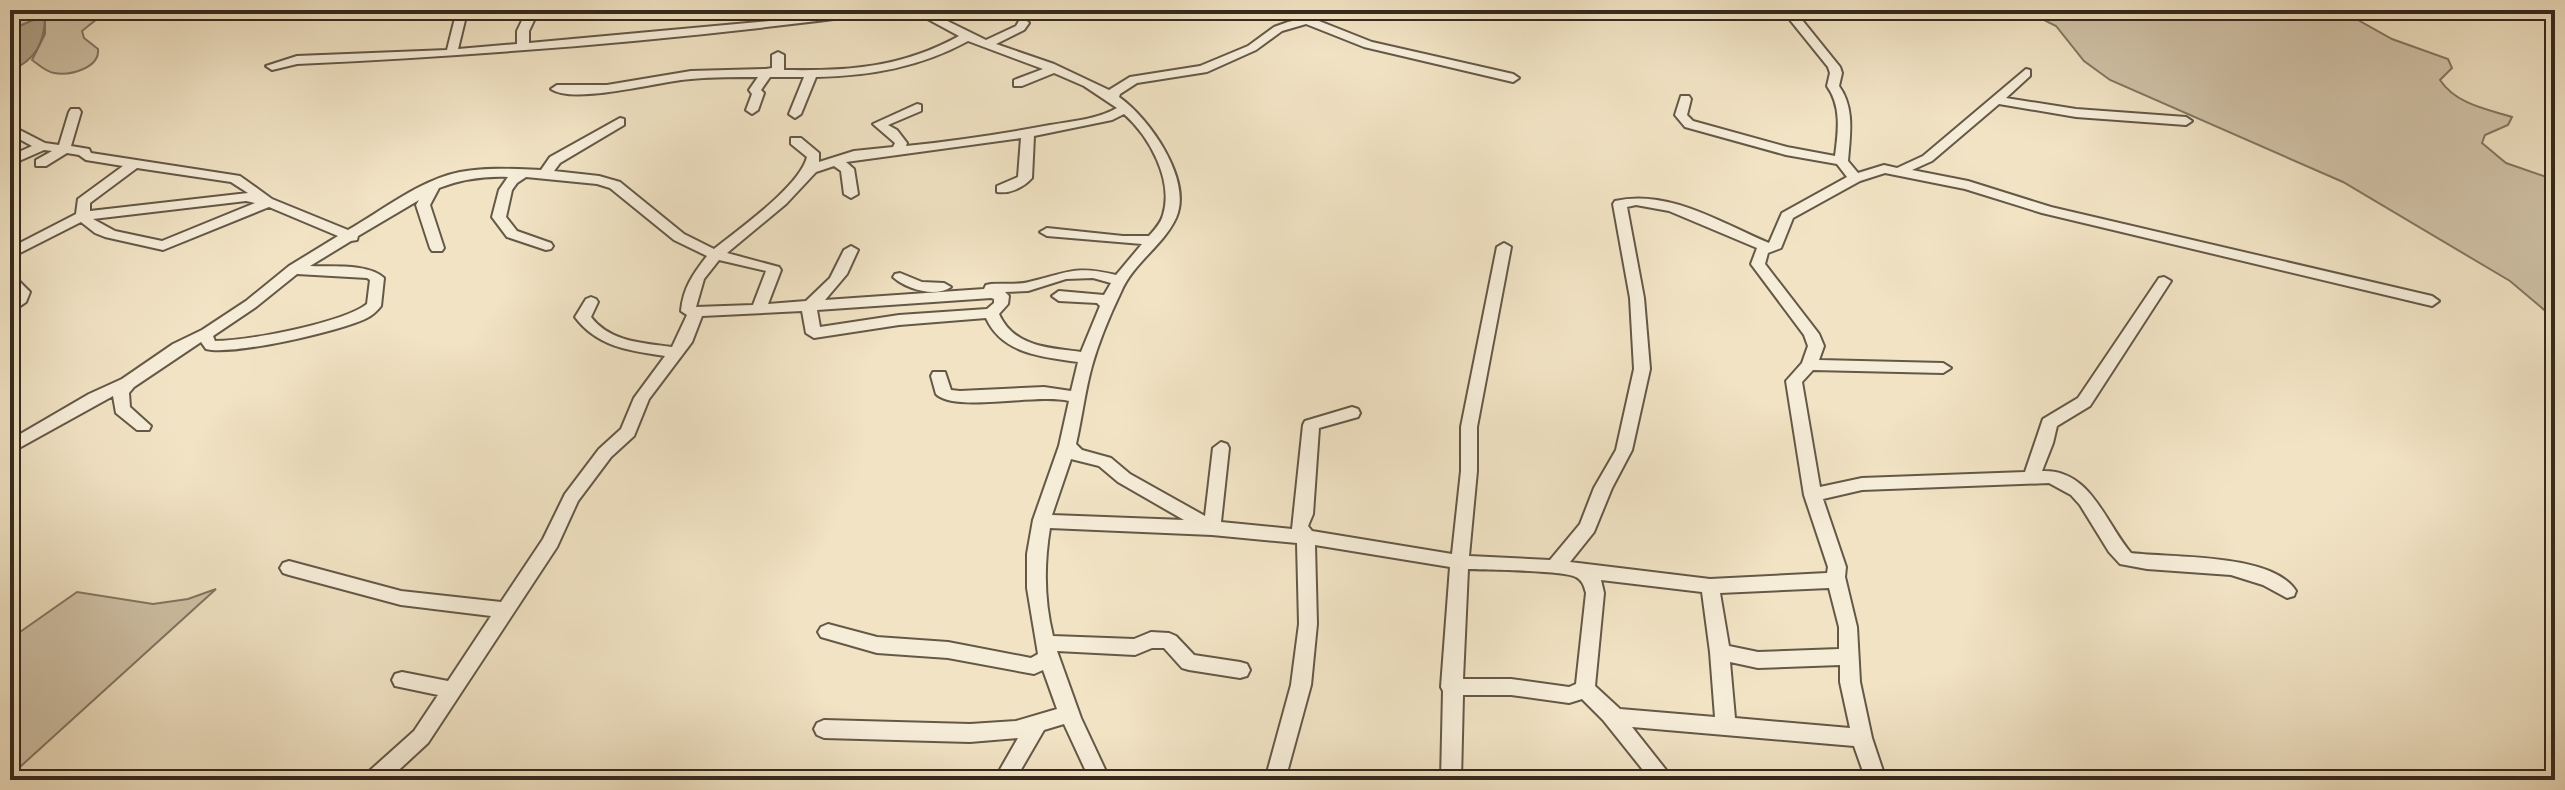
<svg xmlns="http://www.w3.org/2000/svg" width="2565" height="790" font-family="'Libre Caslon Text',serif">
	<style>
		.green { fill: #d1c3a8; stroke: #837662; stroke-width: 2 }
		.water { fill: #b1a48b; stroke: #7f735f; stroke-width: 2 }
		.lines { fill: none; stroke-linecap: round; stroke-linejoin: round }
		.minor-casing { stroke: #645847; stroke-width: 4 }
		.minor { fill: #f6edd9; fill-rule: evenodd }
	</style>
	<rect width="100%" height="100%" fill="#f1e3c4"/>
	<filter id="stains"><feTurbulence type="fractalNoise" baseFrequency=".0025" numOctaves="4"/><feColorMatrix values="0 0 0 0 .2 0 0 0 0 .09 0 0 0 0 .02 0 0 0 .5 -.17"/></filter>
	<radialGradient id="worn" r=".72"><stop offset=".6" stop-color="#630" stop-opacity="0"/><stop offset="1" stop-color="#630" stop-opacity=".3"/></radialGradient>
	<g class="green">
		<path d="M10,10h111l-24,9 -15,12 2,7 14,11c2,19 -28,27 -44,24 -8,-1 -16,-9 -22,-13l13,-26v-18l-35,14z"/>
		<path d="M2024,10h316l52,29 56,20 4,9 -12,12c16,24 46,29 72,37l-4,8 -23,10 -3,8 24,20 49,17v139l-45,-38 -167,-99 -233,-102 -26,-19 -28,-35z"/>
		<polygon points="216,589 10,776 10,639 77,592 153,604 188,599"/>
	</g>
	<path class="water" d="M45,15c0,27 -9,45 -35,56v-41z"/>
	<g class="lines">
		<g class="minor-casing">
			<g id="minor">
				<path d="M457,10l10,2 -9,37 59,-5v-13l10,-21h12l-10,21v12l252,-23 74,-10h31l-6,3c-194,26 -388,42 -583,51l-25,6 -6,-4 31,-10 150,-6z"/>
				<path d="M911,10h14l61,30 30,-14 3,-5h8l2,2 -5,7 -28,14 58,20 55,26 21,-13 70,-11 48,-20 26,-19 14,-5 54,-12h21l-44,11 53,21 141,32 6,4 -6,4 -149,-35 -58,-23 -24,7 -26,19 -49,22 -70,11 -17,11 -1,3c30,21 74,83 57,121 -13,28 -43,45 -55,74 -11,23 -22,49 -29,74 -7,25 -10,52 -16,78l6,6 29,8 19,16 75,42 8,-68 8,-6 6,2 2,4 -8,74 71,7 11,-104 2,-4 47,-14 6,2 2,4 -2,4 -39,11 -6,86 -5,12 4,5 140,23 9,-83v-44l36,-180 7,-4 7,4 -34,180v44l-8,85 81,4 30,-36 14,-36 22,-38 18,-81 -4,-71 -17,-94 2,-3c54,-12 106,22 154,42l13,-30 65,-36 -10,-13 -51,-9 -101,-28 -10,-12 6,-19h8l2,3 -4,16 6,6 94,26 48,9c3,-24 7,-49 -8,-70l3,-13 -2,-6 -46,-57h12l46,57 2,6 -3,13c16,22 11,49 9,75l10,12 26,-8 13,3 26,-12 103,-87 4,1v6l-24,22 70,11 110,8 6,4 -6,4 -110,-8 -77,-13 -67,57 -20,9 56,11 83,26 381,89 7,5 -7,5 -390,-93 -77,-24 -80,-16 -25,8 -67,37 -12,30 -13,5 -3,11 54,70 5,12 -5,14 124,3 8,5 -8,5 -130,-3 -11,12 18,105 42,-9 163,-6 18,-53 35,-21 81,-120 5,-1 7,4 -81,125 -33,20 -4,17 -11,28c49,-2 63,52 89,82 40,5 142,0 165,38l-2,5 -7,2 -24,-13 -32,-10 -84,-6 -27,-5 -11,-12 -29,-47 -9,-10 -22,-12 -187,7 -39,9 23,68 -1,10 12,50 3,55 12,56 14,42h-20l-12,-34 -222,-19 42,53h-23l-48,-60 -21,-21 -13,4 -58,-8h-48l-2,85h-20l2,-89 -2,-4 9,-120 -135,-22 2,79 -6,61 -26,95h-20l26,-95 8,-61 -2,-81 -85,-8 -162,-7c-6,36 -6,72 3,108l81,3 17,-7 18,1 7,3 18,19 46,7 7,2 3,6 -3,6 -7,2 -51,-8 -7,-2 -18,-20h-12l-17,7 -78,-4 24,67 29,62h-20l-26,-56 -20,6 -29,50h-21l24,-42 -48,4 -146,-4 -7,-3 -3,-6 3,-6 7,-3 146,4 46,-3 41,-12 -14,-39 -9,4 -86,-16 -71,-5 -56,-16 -3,-5 3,-5 7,-3 49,13 71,5 83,16 7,-4 -11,-66v-34l6,-34 26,-74 10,-45c-32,-8 -114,12 -133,-7l-5,-18 2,-4h12l6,18 9,1 84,-4 27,4 7,-29c-35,-5 -76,-8 -92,-44l-87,7 -85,13 -8,-5 -4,-22 -100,5 -10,26 -43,57 -15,37 -23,21 -33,44 -21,46 -129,196 -40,37h-25l3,-6 48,-43 24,-36 -43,-9 -3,-6 3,-6 7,-2 46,9 43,-65 -90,-11 -112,-30 -6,-2 -3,-5 3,-5 6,-2 112,30 100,11 42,-63 22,-45 34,-45 22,-20 13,-31 31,-42c-34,-5 -68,-9 -90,-39l11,-18 5,-2 5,2 2,3 -7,15c19,25 52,26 81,30l15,-32 -6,-4c2,-23 12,-37 26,-55l-33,-16 -64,-52 -13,-4 -71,-7 -9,6 -5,7 -6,27 11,14 34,12 2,3 -2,3 -5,1 -39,-13 -15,-20 7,-27 9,-13c-25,-1 -45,2 -69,11l-9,17 14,43 -2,3h-10l-2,-3 -14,-43 3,-5 -61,36 -1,4 -6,1 -41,25c22,1 58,-3 74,12l-3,28c-4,5 -8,9 -14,12 -25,13 -135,38 -161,31l-5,-7 -67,45 -5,6 1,14 21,19 -2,4h-12l-21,-17 -3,-17 -103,57v-13l79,-46 33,-15 51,-35 29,-14 44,-29 43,-35 49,-30 -69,-29 -106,43 -58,-13 -10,-4 -14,-11 -71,36v-10l66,-34 2,-15 45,-33 -37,-6 -7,-5 -12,-2 -21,13h-10v-6l16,-9 -8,-1 -34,15v-9l22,-10 -22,-12v-9l35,18 14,2 10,-33 2,-3h8l2,3 -10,34 18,3 2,4 149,23 32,23 76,31c35,-20 72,-50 112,-58 27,-5 54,-3 81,-2l9,-13 70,-39 4,1v6l-64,38 -6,8 45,5 21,6 64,52 30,15c25,-20 86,-63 93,-92l-16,-13v-6h10l18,15v9l35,-11 39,-4 2,-4 -22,-19 44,-20 4,1v6l-33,14 9,5 10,13 -1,3c49,-5 96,-12 144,-21 23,-4 48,-6 67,-17l-33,-22 -30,-13 -32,13h-8v-6l29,-11 -75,-28c-48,26 -97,35 -152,36l-15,37 -6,4 -6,-4 15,-37h-34l-9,13 3,3 -6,17 -6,4 -6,-4 6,-16 -3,-4 9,-13c-22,0 -45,0 -67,2 -31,2 -117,26 -140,10l6,-4h50l84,-14 75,-2 6,-1v-13l6,-3 6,3v15c64,1 117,-2 175,-34zM1124,114c25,22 50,66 39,101 -2,8 -8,14 -14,21h-26l-76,-8 -7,4 7,4 95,8 -26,31c-42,-10 -48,-2 -87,7 -12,3 -26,1 -38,2l-5,1 -2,4 -159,11 22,-26 11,-24 -7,-4 -7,4 -14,28 -24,23 -38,3 13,-34 -2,-3 -52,-14 59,-49 30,-32 18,-6 7,5 3,23 7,4 7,-4 -4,-25 -8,-7 175,-24 -3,39 -21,9v6c13,2 27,-5 35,-14l2,-42 78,-16zM137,168l94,14 17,11 -158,18v-8zM246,201l9,2 -93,38 -47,-10 -22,-12zM1636,205l33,6 88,37 -6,16 53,71 4,11 -6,17 -16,18 18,114 24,72 -1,6 -117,6 -140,-17 24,-30 18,-44 20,-38 18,-81 -6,-71 -17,-91zM719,260l47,11 -13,34 -57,2 8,-28zM297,274l70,4 3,2 -3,24c-24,19 -120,37 -152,37l-2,-5 43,-29zM1093,278l18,5 -7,12 -45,-4 -7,5 7,5 38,2 3,3 -19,46c-32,-4 -67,-5 -82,-38l9,-10 1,-8 -4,-4 23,-1 38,-12zM991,298l3,1v4l-7,6 -88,6 -79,12 -3,-17zM1071,459l28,7 19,16 66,38 -132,-5zM1468,569c21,1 94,1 108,8 7,4 8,9 10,16l-10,91 -7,3 -58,-8h-48zM1601,580l101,12 8,60 5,65 -95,-8 -25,-23 9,-93zM1829,588l10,39v22l-81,3 -29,-6 -9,-53zM1730,662l28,6 82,-3v17l10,46 -115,-10z"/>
				<path d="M900,273l22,9 22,1 7,4c-15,11 -45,2 -58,-10l2,-3z"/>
				<polygon points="10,276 15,277 30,292 26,302 10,313 10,300 15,293 10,288"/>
			</g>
		</g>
		<use href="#minor" class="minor"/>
	</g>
	<rect width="2565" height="790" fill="none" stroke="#f1e3c4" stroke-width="40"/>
	<rect x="12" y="12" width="2541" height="766" fill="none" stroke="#35291d" stroke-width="4"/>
	<rect x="20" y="20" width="2525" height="750" fill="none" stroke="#35291d" stroke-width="2"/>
	<rect width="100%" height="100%" filter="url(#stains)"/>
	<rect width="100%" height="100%" fill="url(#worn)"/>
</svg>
